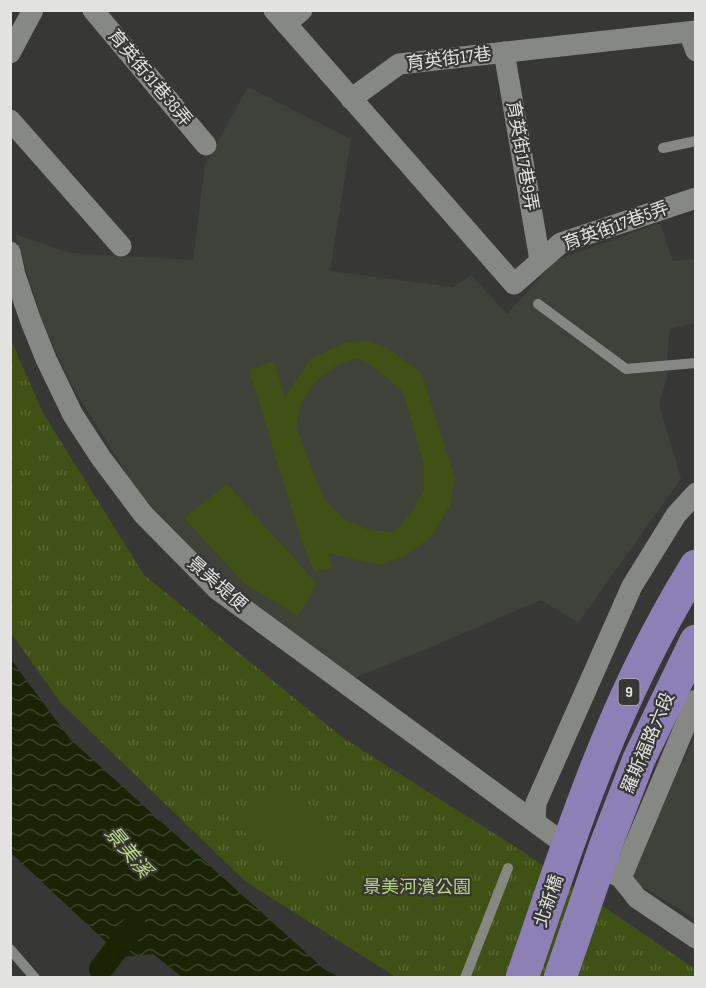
<svg xmlns="http://www.w3.org/2000/svg" width="706" height="988" font-family="'Sofia Sans Condensed','Noto Sans TC',sans-serif">
	<style>
		.built { fill: #3f4239 }
		.park { fill: url(#park-tufts) }
		.pitch { fill: #3f5115; fill-rule: evenodd }
		.water { fill: url(#water-waves) }
		.lines { fill: none; stroke-linecap: round; stroke-linejoin: round }
		.canal { stroke: #1a2405; stroke-width: 24 }
		.service { stroke: #868884; stroke-width: 10 }
		.minor { stroke: #868884; stroke-width: 21 }
		.primary { stroke: #8c80b6; stroke-width: 33 }
		.labels { text-anchor: middle; dominant-baseline: central; stroke-width: 4.5; stroke-linejoin: round; paint-order: stroke }
		.shield { fill: #373835; stroke: #afb0ad; stroke-width: 1.5 }
		.shield-label { font-size: 16px; font-weight: bold; fill: #e2e3e1 }
		.street-label { font-size: 18px; fill: #e2e3e1; stroke: #373835 }
		.park-label { font-size: 18px; fill: #b7d57f; stroke: #373835 }
		.water-label { font-size: 20px; font-style: italic; fill: #bcdb84; stroke: #373835 }
	</style>
	<defs>
		<pattern id="park-tufts" width="24" height="20" patternUnits="userSpaceOnUse" patternTransform="scale(1.5)"><rect width="24" height="20" fill="#3f5115"/><path d="M3 7l-1-3M5 7V3M7 7l1-3M15 17l-1-3M17 17v-4M19 17l1-3" fill="none" stroke="#5a6a37"/></pattern>
		<pattern id="water-waves" width="16" height="10" patternUnits="userSpaceOnUse" patternTransform="scale(1.5)"><rect width="16" height="10" fill="#1a2405"/><path d="M0 5q4-4 8 0t8 0" fill="none" stroke="#3b4429"/></pattern>
	</defs>
	<rect width="100%" height="100%" fill="#373835"/>
	<g class="built">
		<polygon points="248,87 351,139 330,271 453,287 471,275 507,314 556,260 660,223 673,261 695,259 695,323 670,329 666,367 667,378 659,404 681,479 578,623 541,600 424,650 344,682 238,598 136,489 75,391 44,326 15,234 69,253 193,260 205,165"/>
		<polygon points="695,737 695,919 626,877"/>
	</g>
	<polygon class="park" points="10,338 43,413 144,575 343,738 525,853 695,969 695,977 396,977 245,881 60,702 11,633"/>
	<g class="pitch">
		<path d="M368,341l21,8 33,25 33,105 -5,26 -19,32 -28,20 -24,8 -51,-12 4,15 -18,4 -14,-35 -51,-168 25,-8 11,36 25,-38 36,-17zM357,358l22,13 24,21 21,73v26l-14,23 -16,18 -25,-2 -25,-11 -20,-20 -28,-71 5,-24 13,-21 23,-18z"/>
		<polygon points="227,484 317,584 298,616 244,583 184,518"/>
		<polygon points="270,787 349,843 318,885 240,829"/>
	</g>
	<polygon class="water" points="10,658 70,739 324,969 339,977 182,977 153,954 122,957 11,853"/>
	<g class="lines">
		<polyline class="canal" points="101,969 134,926"/>
		<g class="service">
			<polyline points="663,148 696,141"/>
			<polyline points="538,304 626,369 696,363"/>
			<polyline points="10,949 35,978"/>
			<polyline points="465,978 508,868"/>
		</g>
		<g class="minor">
			<polyline points="93,10 206,145"/>
			<polyline points="274,10 514,284 561,243 696,198"/>
			<polyline points="286,24 302,10"/>
			<polyline points="689,32 696,51"/>
			<polyline points="504,52 540,260"/>
			<polyline points="10,53 33,10"/>
			<polyline points="351,99 399,64 696,31"/>
			<polyline points="10,120 121,246"/>
			<polyline points="10,252 15,275 30,319 46,359 73,415 101,458 143,514 218,590 555,837"/>
			<polyline points="535,822 536,803 632,586 676,515 696,493"/>
			<polyline points="609,871 621,878 637,898 696,938"/>
			<polyline points="621,878 696,700"/>
		</g>
		<g class="primary">
			<path d="M522,978c36,-104 69,-209 117,-308 17,-35 36,-70 57,-104"/>
			<polyline points="560,978 605,847 639,759 696,641"/>
		</g>
	</g>
	<g class="labels">
		<rect class="shield" x="618.5" y="679" width="21" height="26" rx="4.5"/>
		<g class="shield-label">
			<text x="629" y="692">9</text>
		</g>
		<g class="street-label">
			<text transform="translate(449 59) rotate(-7)">育英街17巷</text>
			<text transform="translate(150 78) rotate(50)">育英街31巷38弄</text>
			<text transform="translate(522 156) rotate(80)">育英街17巷9弄</text>
			<text transform="translate(616 226) rotate(-20)">育英街17巷5弄</text>
			<text transform="translate(217 584) rotate(41)">景美堤便</text>
			<text transform="translate(648 743) rotate(-67)">羅斯福路六段</text>
			<text transform="translate(549 901) rotate(-71)">北新橋</text>
		</g>
		<g class="park-label">
			<text x="417" y="887">景美河濱公園</text>
		</g>
		<g class="water-label">
			<text transform="translate(128 852) rotate(50)">景美溪</text>
		</g>
	</g>
	<rect width="706" height="988" fill="none" stroke="#e2e3e1" stroke-width="24"/>
</svg>
